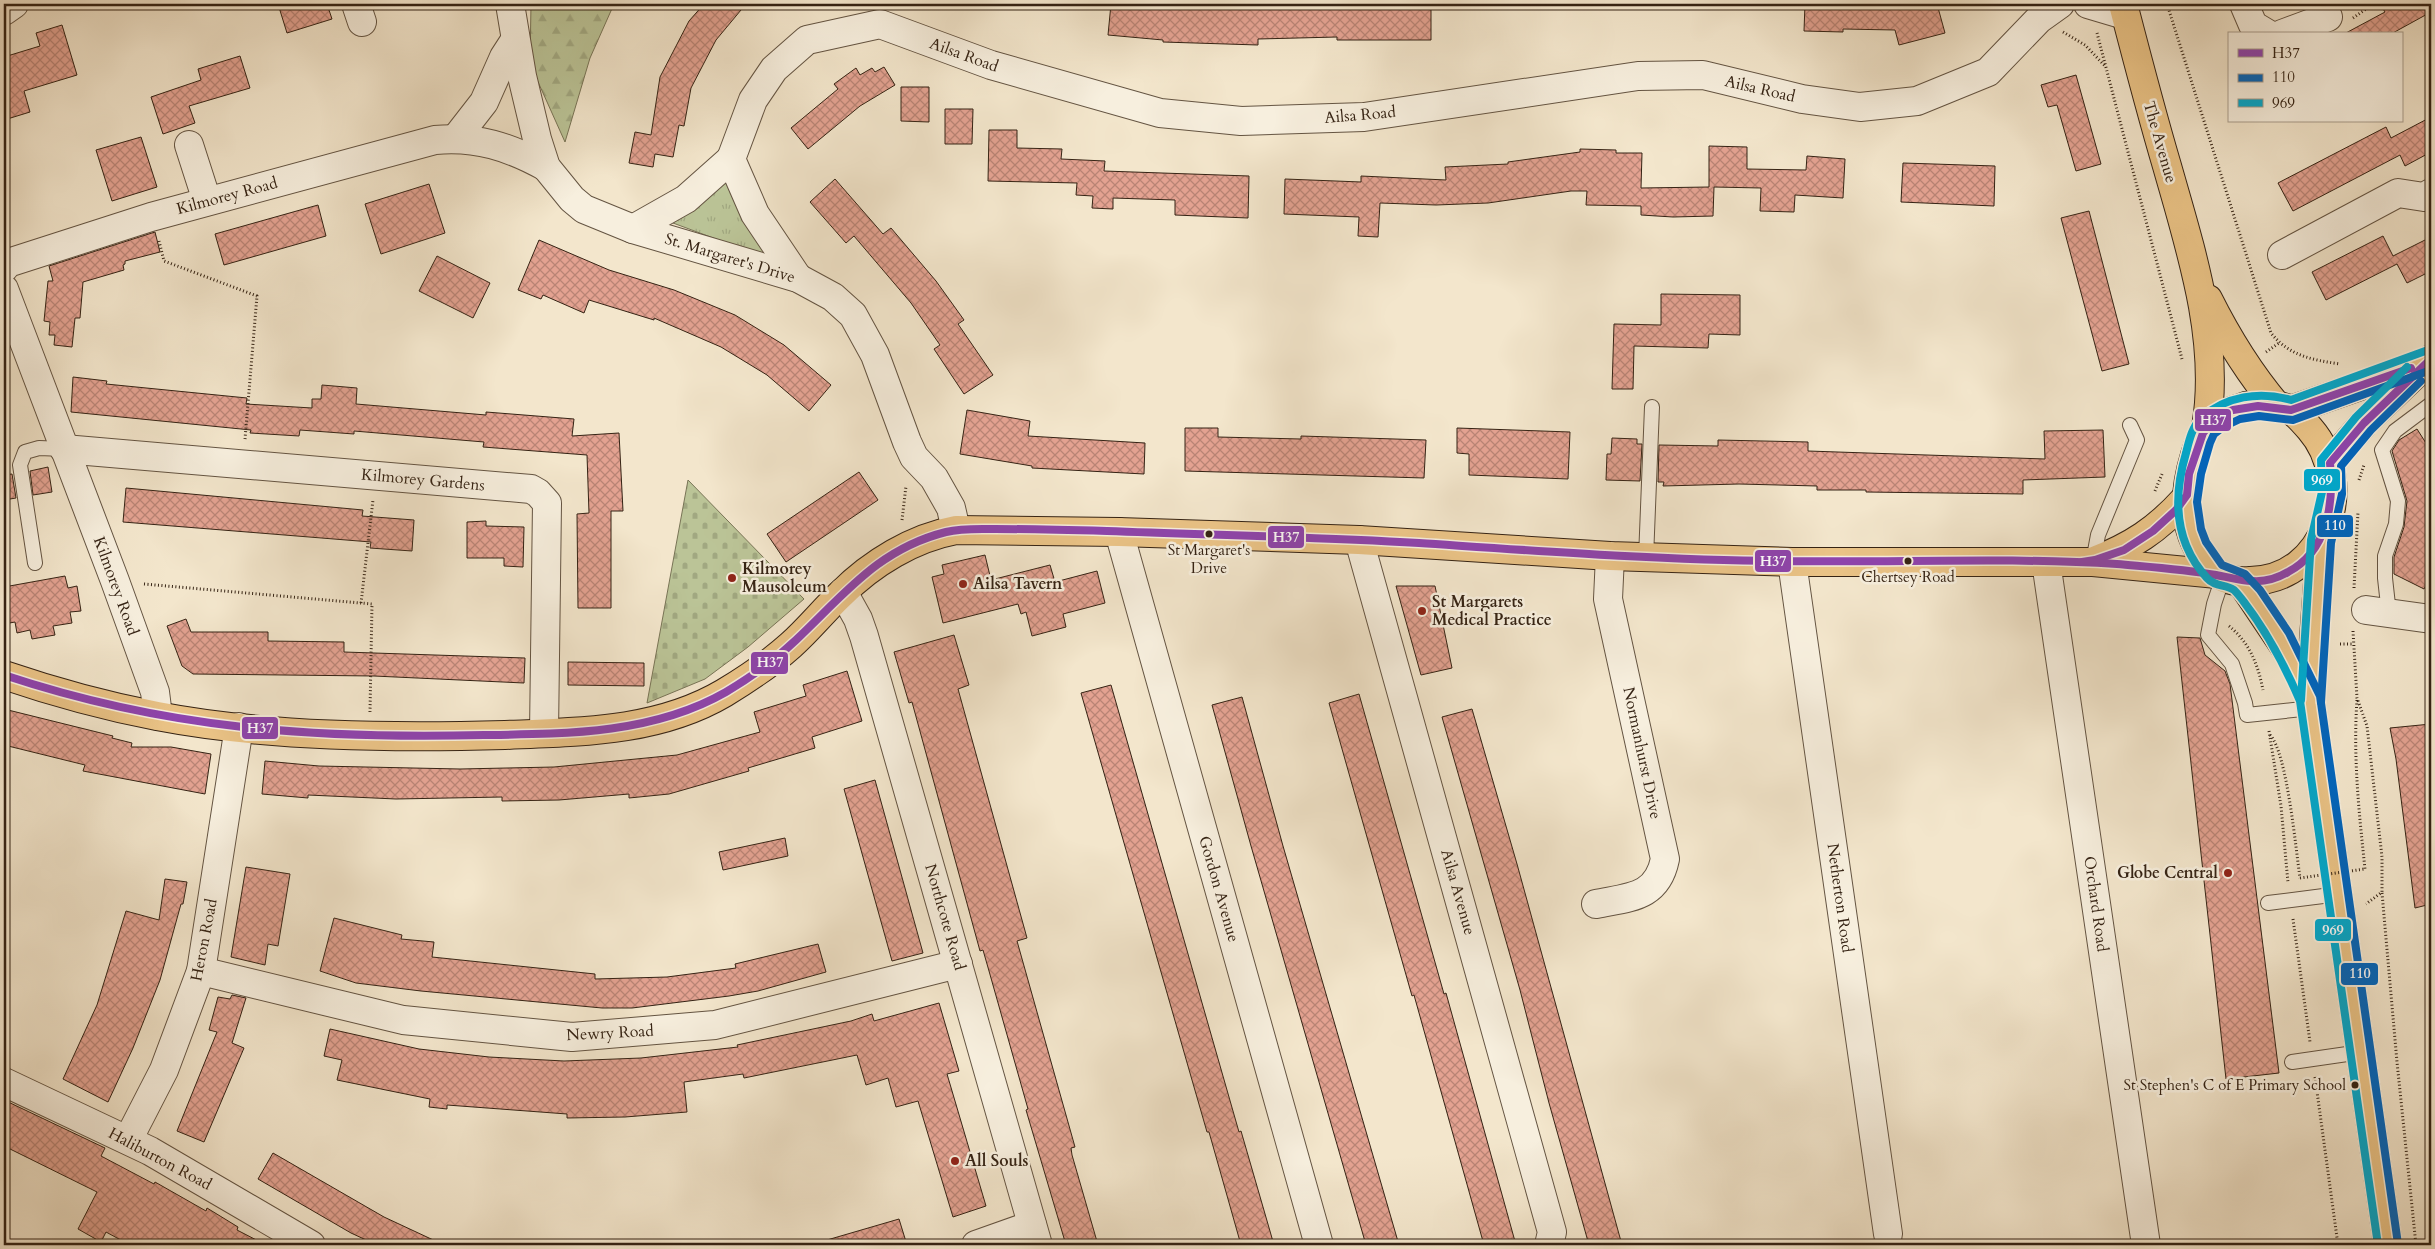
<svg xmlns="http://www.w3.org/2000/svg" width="2435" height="1249" font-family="Cardo,serif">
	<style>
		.grass { fill: url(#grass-tufts); stroke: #787456 }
		.forest { fill: url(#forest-firs); stroke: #787456 }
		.cemetery { fill: url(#cemetery-stones); stroke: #787456 }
		.building { fill: url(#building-cross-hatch); stroke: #352314 }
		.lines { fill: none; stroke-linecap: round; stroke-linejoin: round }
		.lane-casing { stroke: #645442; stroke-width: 16 }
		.street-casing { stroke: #645442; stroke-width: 30 }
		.primary-casing { stroke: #352314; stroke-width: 30 }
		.highway-casing { stroke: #352314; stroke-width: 30 }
		.path { stroke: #352314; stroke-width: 3; stroke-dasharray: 1 2.5; stroke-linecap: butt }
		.lane { stroke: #f7efde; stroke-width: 14 }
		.street { stroke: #f7efde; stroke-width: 28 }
		.primary { stroke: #eac386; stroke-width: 28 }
		.highway { stroke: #eac386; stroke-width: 28 }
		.path-bridge { stroke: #352314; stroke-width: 3; stroke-dasharray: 1 2.5; stroke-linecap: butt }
		.bus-1-casing { stroke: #f7efde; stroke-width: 11 }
		.bus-2-casing { stroke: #f7efde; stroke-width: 11 }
		.bus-3-casing { stroke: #f7efde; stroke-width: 11 }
		.bus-1 { stroke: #8e44ad; stroke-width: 8 }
		.bus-2 { stroke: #0065bd; stroke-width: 8 }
		.bus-3 { stroke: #00a9ce; stroke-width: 8 }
		.bus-dot { fill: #352314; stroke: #f7efde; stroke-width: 2 }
		.poi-dot { fill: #8f2418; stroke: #f7efde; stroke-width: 2 }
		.labels { text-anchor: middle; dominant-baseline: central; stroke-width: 5; stroke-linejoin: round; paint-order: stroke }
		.bus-label { font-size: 15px; fill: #352314; stroke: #f7efde }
		.street-label { font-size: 16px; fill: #352314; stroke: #f7efde }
		.poi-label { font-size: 16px; font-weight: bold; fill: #352314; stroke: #f7efde; text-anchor: start }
		.line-badge { stroke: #f7efde; stroke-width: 2 }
		.badge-label { font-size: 14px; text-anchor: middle; font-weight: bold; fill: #fff }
	</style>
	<defs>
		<pattern id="grass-tufts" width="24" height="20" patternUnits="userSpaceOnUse" patternTransform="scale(1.25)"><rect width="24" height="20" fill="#bbc497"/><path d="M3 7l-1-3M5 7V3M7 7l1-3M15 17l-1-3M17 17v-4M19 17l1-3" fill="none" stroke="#a1a881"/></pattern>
		<pattern id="forest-firs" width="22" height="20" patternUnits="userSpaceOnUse" patternTransform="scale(1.25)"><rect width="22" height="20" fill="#bbc497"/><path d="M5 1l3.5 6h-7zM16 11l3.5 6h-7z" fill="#a1a881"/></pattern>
		<pattern id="cemetery-stones" width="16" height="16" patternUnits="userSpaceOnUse" patternTransform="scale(1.25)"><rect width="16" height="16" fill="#bbc497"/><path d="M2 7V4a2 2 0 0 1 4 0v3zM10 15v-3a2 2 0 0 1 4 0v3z" fill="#a1a881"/></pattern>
		<pattern id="building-cross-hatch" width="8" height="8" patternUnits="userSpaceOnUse" patternTransform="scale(1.25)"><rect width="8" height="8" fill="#e3a291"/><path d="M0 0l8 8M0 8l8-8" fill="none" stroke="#b98475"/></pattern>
	</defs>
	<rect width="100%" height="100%" fill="#f3e6cc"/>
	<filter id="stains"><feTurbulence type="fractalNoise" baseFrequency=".004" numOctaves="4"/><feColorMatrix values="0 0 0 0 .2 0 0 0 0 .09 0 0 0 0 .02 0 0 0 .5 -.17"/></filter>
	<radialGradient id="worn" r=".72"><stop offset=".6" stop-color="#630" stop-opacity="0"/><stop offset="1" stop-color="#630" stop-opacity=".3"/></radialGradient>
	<polygon class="grass" points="724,179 767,258 673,223"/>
	<polygon class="forest" points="531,4 614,4 590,58 565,142 530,64"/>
	<polygon class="cemetery" points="688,480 804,599 748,647 705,679 647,703"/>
	<g class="building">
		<polygon points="278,4 327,4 332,19 287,33"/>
		<polygon points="704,4 746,4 716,40 691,88 684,126 679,125 673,157 655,154 653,167 629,163 635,132 651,135 660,77 689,21"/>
		<polygon points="1111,4 1274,6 1274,4 1431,4 1431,40 1337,40 1337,37 1258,39 1258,45 1163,42 1163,40 1108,35"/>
		<polygon points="1805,4 1937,4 1945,33 1899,45 1895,30 1843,29 1843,32 1804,31"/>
		<polygon points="2380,4 2431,4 2431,12 2391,34 2344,34 2385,12"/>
		<polygon points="62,25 77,75 24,91 30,112 4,120 4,57 40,46 36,33"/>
		<polygon points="240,56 250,88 189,106 195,123 163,134 151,97 201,80 198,69"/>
		<polygon points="884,67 895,85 860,106 808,149 791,128 838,89 834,84 856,68 860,75 872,68 875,72"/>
		<polygon points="2076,75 2101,164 2076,171 2057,105 2048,107 2041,85"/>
		<polygon points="901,87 929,87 929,122 901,121"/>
		<polygon points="945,109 973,109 972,144 945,144"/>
		<polygon points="2431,117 2431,152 2405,166 2400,155 2293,211 2278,183 2386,127 2391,138"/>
		<polygon points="989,130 1017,130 1017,148 1062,149 1061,159 1105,161 1104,171 1249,176 1248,218 1175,215 1175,200 1113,198 1113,209 1092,208 1093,196 1076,195 1077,183 988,181"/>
		<polygon points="141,137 157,187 112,201 96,150"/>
		<polygon points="1709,146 1747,147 1747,169 1806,170 1807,156 1845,159 1843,198 1795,195 1794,212 1760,211 1761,188 1714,187 1713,216 1673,217 1641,215 1641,206 1586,205 1587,191 1571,191 1488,203 1436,205 1380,203 1378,237 1358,236 1359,217 1284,214 1285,179 1361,182 1361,176 1446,180 1445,167 1508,164 1508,162 1580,152 1580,149 1616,150 1616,153 1642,153 1641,188 1709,187"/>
		<polygon points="1903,163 1995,166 1994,206 1901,202"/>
		<polygon points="835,179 883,234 891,228 936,281 964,320 958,324 993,375 964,394 934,349 940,345 911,303 854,236 846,243 810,202"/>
		<polygon points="429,184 445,233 381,254 365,204"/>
		<polygon points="318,205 326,236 224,265 215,234"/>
		<polygon points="2089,211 2129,364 2102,371 2061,218"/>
		<polygon points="155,232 160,252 125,261 125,264 123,265 124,270 83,282 80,318 75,318 72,347 54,345 55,335 49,335 50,322 44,321 48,281 53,281 49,266"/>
		<polygon points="2383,236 2393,256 2431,237 2431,271 2407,283 2397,264 2326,300 2312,272"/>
		<polygon points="539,240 609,270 674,290 735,315 784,345 831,385 809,411 767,375 721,347 654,318 654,320 589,300 584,313 543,295 541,299 518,290"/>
		<polygon points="437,256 490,283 473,318 419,291"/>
		<polygon points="1661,294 1740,295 1740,335 1709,334 1708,348 1634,346 1633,389 1612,389 1614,324 1661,325"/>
		<polygon points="73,377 107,381 106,384 247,398 246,404 312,408 312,399 321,399 322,385 357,388 356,404 486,415 486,412 574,419 572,436 619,433 623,511 611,511 611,608 578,608 577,514 589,513 587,455 483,447 484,442 354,431 354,434 300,430 299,436 250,433 251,430 71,412"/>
		<polygon points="967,410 1030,421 1028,436 1145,443 1144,474 1032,468 1032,466 960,454"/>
		<polygon points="1185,428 1218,428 1218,437 1301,439 1301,436 1426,440 1424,478 1185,471"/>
		<polygon points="1457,428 1570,432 1568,479 1469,475 1469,454 1457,453"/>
		<polygon points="2417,429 2431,451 2431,576 2424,589 2394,574 2394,557 2404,527 2407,501 2392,451 2399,440"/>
		<polygon points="2103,430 2105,477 2023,480 2023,494 1866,492 1866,490 1817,490 1817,486 1739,484 1663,486 1664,482 1658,482 1659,445 1718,446 1718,440 1808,442 1808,451 2045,459 2044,431"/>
		<polygon points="1612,438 1637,439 1637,444 1642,444 1640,481 1606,480 1607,454 1611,454"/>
		<polygon points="48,467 52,492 33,495 30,471"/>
		<polygon points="859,472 878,500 786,562 767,534"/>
		<polygon points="12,474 16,498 4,500 4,475"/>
		<polygon points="126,488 363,510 362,516 414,520 412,551 370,548 371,542 123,522"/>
		<polygon points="486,521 486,526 524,527 523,567 504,566 504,558 467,558 467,522"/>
		<polygon points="985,555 991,580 1050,565 1055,582 1097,571 1105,603 1063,614 1066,627 1032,636 1026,612 1021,614 1018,604 943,623 932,577 944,574 942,565"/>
		<polygon points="65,576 68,588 77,586 81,611 70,612 72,623 53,626 55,635 32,639 30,630 17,633 15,622 4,624 4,587"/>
		<polygon points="1396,586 1435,586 1452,668 1421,675"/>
		<polygon points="186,619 191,632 268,632 268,641 344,642 344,652 525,658 524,683 374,676 193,674 182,666 167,626"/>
		<polygon points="954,635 969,685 958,689 1027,938 1017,941 1075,1147 1071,1148 1072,1155 1098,1245 1066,1245 1026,1110 1028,1109 989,971 983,950 980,951 912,702 909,703 894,652"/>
		<polygon points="2177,637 2200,638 2205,655 2225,671 2230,684 2279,1073 2226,1079"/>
		<polygon points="568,662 644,663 644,686 568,685"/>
		<polygon points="847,671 862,721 812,737 815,748 748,768 749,771 669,794 629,798 629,794 559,800 502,801 502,797 396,799 308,795 308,798 262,794 265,761 319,766 460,769 554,767 677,755 760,732 754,712 806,696 803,685"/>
		<polygon points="1111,685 1239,1132 1241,1131 1274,1245 1241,1245 1209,1132 1207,1132 1194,1087 1081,693"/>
		<polygon points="1359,694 1444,994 1446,993 1516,1245 1484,1245 1414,995 1412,996 1329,703"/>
		<polygon points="1242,697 1283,846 1399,1245 1366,1245 1251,846 1212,705"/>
		<polygon points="4,709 113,736 112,738 132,743 131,747 171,747 211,754 205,794 83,771 85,765 4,745"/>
		<polygon points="1472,709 1517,864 1622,1245 1589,1245 1549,1103 1520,990 1442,717"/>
		<polygon points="2431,724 2431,904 2415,908 2396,759 2390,728"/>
		<polygon points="875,780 923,953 892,961 844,789"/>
		<polygon points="785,838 788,856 723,870 719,852"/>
		<polygon points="246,867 290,874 278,946 268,944 265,965 231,957"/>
		<polygon points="165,879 187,882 183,904 181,904 160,980 133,1048 108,1102 63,1079 97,1005 126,911 159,920"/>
		<polygon points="334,918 402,935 401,939 434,942 432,957 595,974 595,979 667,977 736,968 735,964 818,944 826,972 758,991 729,996 632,1008 602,1008 421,991 356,983 320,971"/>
		<polygon points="232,995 246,998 232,1043 244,1048 204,1142 177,1131 217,1032 209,1030 218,997 230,999"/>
		<polygon points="939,1003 959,1071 947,1074 986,1206 953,1217 918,1101 896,1107 888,1078 866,1085 857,1055 744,1078 743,1074 684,1082 687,1112 625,1117 567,1118 567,1114 447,1105 447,1109 429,1107 430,1099 337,1080 342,1060 324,1056 330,1029 419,1049 489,1057 564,1061 641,1058 738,1047 737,1045 851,1021 872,1014 874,1021"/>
		<polygon points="4,1100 105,1148 101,1156 154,1184 155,1182 206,1211 207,1208 238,1227 237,1230 266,1245 130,1245 106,1232 101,1242 78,1229 97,1192 4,1146"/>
		<polygon points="273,1153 384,1217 444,1245 377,1245 351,1233 258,1179"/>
		<polygon points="899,1219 907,1245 828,1245 827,1240"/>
	</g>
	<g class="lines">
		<g class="lane-casing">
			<g id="lane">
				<polyline points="1646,558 1652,407"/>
				<polyline points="2093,562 2098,535 2137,440 2130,425"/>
				<polyline points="35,563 20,465 25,452 39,448 64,449"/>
				<polyline points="2223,577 2214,604 2208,635 2232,664 2245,703 2247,715 2312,708"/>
				<polyline points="2389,614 2385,578 2385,556 2396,524 2398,501 2382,450 2395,431 2431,404"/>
				<polyline points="2268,903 2339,894"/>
				<polyline points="2292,1062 2361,1052"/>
			</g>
		</g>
		<g class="street-casing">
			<g id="street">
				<polyline points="356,4 362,22"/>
				<polyline points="510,4 522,76 537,139 546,167 572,199 584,209 633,229 798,278 833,297 853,315 875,355 907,442 914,457 934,478 951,508 956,530"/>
				<polyline points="2088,4 2125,15"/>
				<polyline points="2244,4 2253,25 2268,34"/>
				<polyline points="4,11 14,4"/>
				<polyline points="2282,34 2328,17"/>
				<polyline points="456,138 484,102 504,57 515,40"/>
				<polyline points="189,145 207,201"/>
				<polyline points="633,229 686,199 731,159"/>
				<polyline points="2282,255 2398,193 2424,197 2431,193"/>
				<path d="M4,268l4,-5 143,-46 284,-77c41,-4 75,7 111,27"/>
				<polyline points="798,278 755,214 731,159 753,100 774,69 807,40 880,24 991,65 1160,113 1241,121 1364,117 1638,76 1703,75 1802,99 1860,107 1917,101 1988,72 2039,19 2060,4"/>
				<polyline points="4,289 115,581 155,692 158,716"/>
				<polyline points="64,449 531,489 538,493 547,503 544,733"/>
				<polyline points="1119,532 1319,1245"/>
				<polyline points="1359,540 1552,1232 1549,1245"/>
				<polyline points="1792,562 1888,1234"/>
				<polyline points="2046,562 2146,1245"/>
				<polyline points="843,592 858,619 864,636 1038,1245"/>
				<polyline points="2366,610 2431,619"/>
				<path d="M1596,904c34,-7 61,-6 69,-45l-57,-260 2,-43"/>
				<polyline points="201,971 403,1020 572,1037 715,1025 958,964"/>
				<polyline points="4,1082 150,1151 311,1245"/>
				<polyline points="128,1140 164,1070 201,971 239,727"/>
				<polyline points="976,1245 1032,1225"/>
			</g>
		</g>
		<g class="primary-casing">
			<g id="primary">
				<polyline points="2291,410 2417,366"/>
				<polyline points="2330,463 2364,423 2431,359"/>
				<path d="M2094,561c38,-15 63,-31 91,-62"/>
				<path d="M4,675c50,17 101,31 153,41 109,21 237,22 348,19 75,-3 153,-3 219,-42 23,-14 47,-30 67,-48 18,-16 33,-35 50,-51 31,-31 72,-56 115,-64l163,2 240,8 251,16 182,6h301l124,12"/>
			</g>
		</g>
		<g class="highway-casing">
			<g id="highway">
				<path d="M2123,4c14,54 28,108 44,162 23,81 54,175 39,261"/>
				<path d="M2208,299c19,38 41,74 69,107"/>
				<path d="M2246,406c15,-1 32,-3 45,4 7,5 13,12 19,19 47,54 17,151 -60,152 -13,1 -29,-1 -38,-12 -30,-36 -30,-71 -17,-114 3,-8 6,-20 11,-28 8,-12 27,-16 40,-21z"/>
				<polyline points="2241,582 2298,667 2310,698 2388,1245"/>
				<polyline points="2310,694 2321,541"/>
			</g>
		</g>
		<g class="path">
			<path d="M2167,4l104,329c18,23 42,27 69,31"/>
			<polyline points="2353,18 2373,4"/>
			<polyline points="2063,32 2085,45 2106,67"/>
			<polyline points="2097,33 2182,359"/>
			<polyline points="159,241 164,261 257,296 245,439"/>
			<polyline points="2266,352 2279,343"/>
			<polyline points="2359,480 2364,465"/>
			<polyline points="2155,491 2162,474"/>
			<polyline points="902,520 906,486"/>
			<polyline points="144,584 372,604 370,712"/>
			<polyline points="2354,588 2358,512"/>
			<polyline points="361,603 373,500"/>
			<path d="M2229,626c21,17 29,39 34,64"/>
			<polyline points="2353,631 2357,698 2367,726 2382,857 2382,892 2366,904"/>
			<polyline points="2340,644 2354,644"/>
			<path d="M2357,700c-4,57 2,113 8,169"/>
			<polyline points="2269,731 2281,806 2288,883"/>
			<path d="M2270,735c17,17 26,116 30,143"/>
			<polyline points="2382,893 2397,1062 2416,1245"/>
			<polyline points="2293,919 2310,1042"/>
			<polyline points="2315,1077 2338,1245"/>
		</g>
		<use href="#lane" class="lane"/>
		<use href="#street" class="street"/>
		<use href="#primary" class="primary"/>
		<use href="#highway" class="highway"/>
		<polyline class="path-bridge" points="2300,878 2365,869"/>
		<g class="bus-1-casing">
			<g id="bus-1">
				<polyline points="2082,562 2095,560 2124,550 2153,531 2176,510 2187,495 2189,474 2203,433 2213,420 2222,414 2233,410 2258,406 2291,410 2411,368"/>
				<path d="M4,675c162,54 310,64 480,60 82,-1 169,-1 242,-43 25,-15 49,-32 70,-52 48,-45 82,-91 150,-108 16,-4 33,-3 49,-3 38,0 75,1 112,2 104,4 208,6 312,12 120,8 240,17 361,18 112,2 225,-4 337,3 33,3 66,5 99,11 12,2 24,6 36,6 13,1 26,-3 36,-9 40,-21 46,-69 42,-109l34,-40 67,-64"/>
			</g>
		</g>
		<g class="bus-2-casing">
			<g id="bus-2">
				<polyline points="2321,702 2331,543 2342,494 2341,466 2371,430 2421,381"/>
				<polyline points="2398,1244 2320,696 2289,633 2260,590 2245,574 2222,565 2206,542 2201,529 2197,502 2201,474 2210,443 2214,434 2223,427 2240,419 2259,416 2293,420 2431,370"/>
			</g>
		</g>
		<g class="bus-3-casing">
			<g id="bus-3">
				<polyline points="2301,700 2311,540 2322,492 2321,460 2356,417 2407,367"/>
				<path d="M2378,1245l-78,-544c-15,-35 -33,-69 -56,-99 -3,-4 -7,-9 -10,-12 -9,-6 -19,-3 -27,-12 -33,-36 -34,-81 -21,-125 3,-12 6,-26 15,-35 25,-22 58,-27 90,-18l137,-50"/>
			</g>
		</g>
		<use href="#bus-1" class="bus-1"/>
		<use href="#bus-2" class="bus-2"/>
		<use href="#bus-3" class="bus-3"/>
	</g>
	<g class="bus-dot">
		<circle cx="1209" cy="534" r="4.5"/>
		<circle cx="1908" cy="561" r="4.5"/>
		<circle cx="2355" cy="1085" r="4.5"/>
	</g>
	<g class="poi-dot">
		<circle cx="732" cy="578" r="5"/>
		<circle cx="963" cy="584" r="5"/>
		<circle cx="1422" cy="611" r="5"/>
		<circle cx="2228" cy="873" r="5"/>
		<circle cx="955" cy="1161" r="5"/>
	</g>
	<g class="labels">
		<g class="bus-label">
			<text x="1209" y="550">St Margaret's<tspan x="1209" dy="18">Drive</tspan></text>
			<text x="1908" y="577">Chertsey Road</text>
			<text x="2346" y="1085" text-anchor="end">St Stephen's C of E Primary School</text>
		</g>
		<g class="street-label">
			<text transform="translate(964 55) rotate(20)">Ailsa Road</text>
			<text transform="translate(1760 89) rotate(13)">Ailsa Road</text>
			<text transform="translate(1360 115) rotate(-5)">Ailsa Road</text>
			<text transform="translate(2160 142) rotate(74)">The Avenue</text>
			<text transform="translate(227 196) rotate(-15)">Kilmorey Road</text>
			<text transform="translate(730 258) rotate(17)">St. Margaret's Drive</text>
			<text transform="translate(423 480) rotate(5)">Kilmorey Gardens</text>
			<text transform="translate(116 586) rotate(70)">Kilmorey Road</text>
			<text transform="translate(1642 753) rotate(78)">Normanhurst Drive</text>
			<text transform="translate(1219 889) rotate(74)">Gordon Avenue</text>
			<text transform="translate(1458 892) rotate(74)">Ailsa Avenue</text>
			<text transform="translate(1840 898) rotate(82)">Netherton Road</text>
			<text transform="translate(2096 904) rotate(82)">Orchard Road</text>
			<text transform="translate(945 917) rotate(74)">Northcote Road</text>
			<text transform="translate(204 940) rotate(-79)">Heron Road</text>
			<text transform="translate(610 1033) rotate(-3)">Newry Road</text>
			<text transform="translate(160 1159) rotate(28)">Haliburton Road</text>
		</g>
		<g class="poi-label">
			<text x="742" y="569">Kilmorey<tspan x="742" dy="18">Mausoleum</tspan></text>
			<text x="973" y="584">Ailsa Tavern</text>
			<text x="1432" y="602">St Margarets<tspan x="1432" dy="18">Medical Practice</tspan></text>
			<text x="2218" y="873" text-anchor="end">Globe Central</text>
			<text x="965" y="1161">All Souls</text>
		</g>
	</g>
	<g class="line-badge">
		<rect x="2194" y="408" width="38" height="24" rx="5" fill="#8e44ad"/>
		<rect x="2303" y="468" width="38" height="24" rx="5" fill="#00a9ce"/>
		<rect x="2316" y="514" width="38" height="24" rx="5" fill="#0065bd"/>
		<rect x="1267" y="525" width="38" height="24" rx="5" fill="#8e44ad"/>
		<rect x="1754" y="549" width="38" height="24" rx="5" fill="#8e44ad"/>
		<rect x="750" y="651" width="39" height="24" rx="5" fill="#8e44ad"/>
		<rect x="241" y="716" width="38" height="24" rx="5" fill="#8e44ad"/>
		<rect x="2314" y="918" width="38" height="24" rx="5" fill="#00a9ce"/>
		<rect x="2340" y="962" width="39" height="24" rx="5" fill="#0065bd"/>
	</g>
	<g class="badge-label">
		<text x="2213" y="425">H37</text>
		<text x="2322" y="485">969</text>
		<text x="2335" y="530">110</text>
		<text x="1286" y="542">H37</text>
		<text x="1773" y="566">H37</text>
		<text x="770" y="667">H37</text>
		<text x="260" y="733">H37</text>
		<text x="2333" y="935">969</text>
		<text x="2360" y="978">110</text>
	</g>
	<rect width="2435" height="1249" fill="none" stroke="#f3e6cc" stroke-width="20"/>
	<rect x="5" y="5" width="2425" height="1239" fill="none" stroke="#352314" stroke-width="2.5"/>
	<rect x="10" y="10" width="2415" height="1229" fill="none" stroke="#352314"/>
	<rect x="2228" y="32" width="175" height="90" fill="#f7efde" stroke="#a99d8d"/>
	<rect x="2238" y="49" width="25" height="8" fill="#8e44ad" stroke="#a99d8d"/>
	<text x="2272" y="58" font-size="15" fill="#352314">H37</text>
	<rect x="2238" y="74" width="25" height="8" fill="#0065bd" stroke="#a99d8d"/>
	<text x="2272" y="82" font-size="15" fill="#352314">110</text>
	<rect x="2238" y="99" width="25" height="8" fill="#00a9ce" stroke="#a99d8d"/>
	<text x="2272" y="108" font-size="15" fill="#352314">969</text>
	<rect width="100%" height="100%" filter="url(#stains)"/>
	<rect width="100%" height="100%" fill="url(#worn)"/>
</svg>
